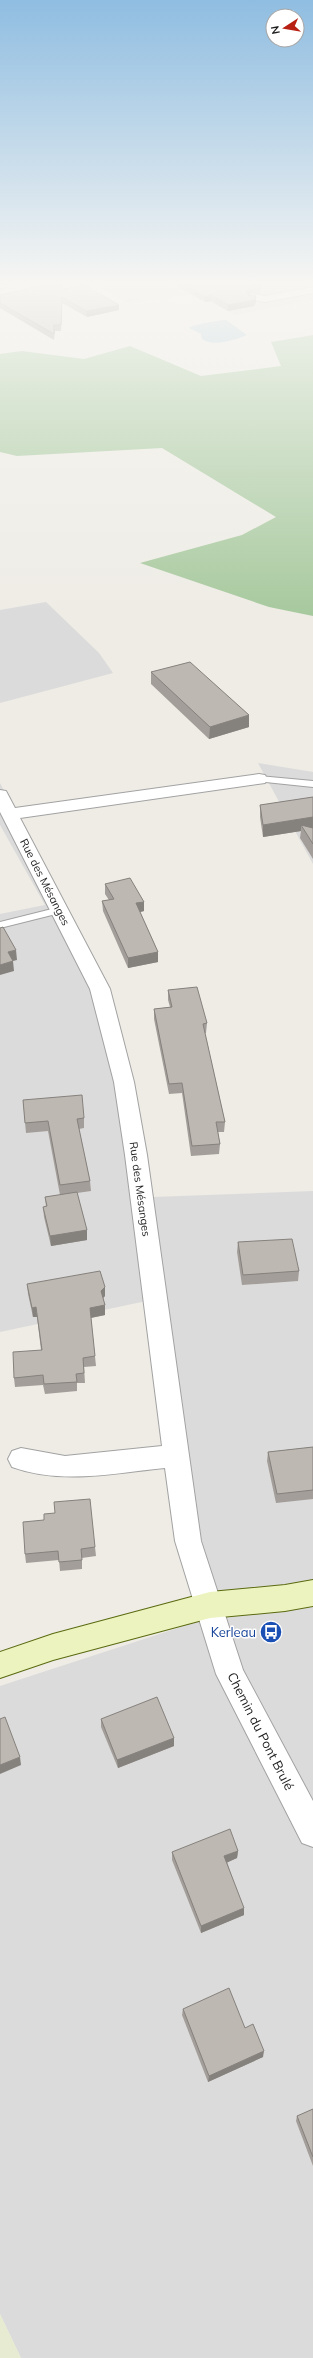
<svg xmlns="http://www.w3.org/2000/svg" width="313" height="2358" font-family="Mulish,sans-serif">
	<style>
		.residential { fill: #dcdbdb }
		.farmland { fill: #e7ebd2 }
		.forest { fill: #a7c99e }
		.water { fill: #aacad7 }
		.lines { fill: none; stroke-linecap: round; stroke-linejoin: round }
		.lane-casing { stroke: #a2a2a2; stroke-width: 2 }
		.street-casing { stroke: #a2a2a2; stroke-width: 2 }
		.secondary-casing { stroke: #5a6a10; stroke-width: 2 }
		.lane { fill: #fff; fill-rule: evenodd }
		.street { fill: #fff; fill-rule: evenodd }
		.secondary { fill: #ecf3be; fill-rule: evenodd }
		.wall { fill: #a39e99 }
		.shaded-wall { fill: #85817d }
		.building { fill: #beb8b2; stroke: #85817d }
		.labels { text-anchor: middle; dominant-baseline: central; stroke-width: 3; stroke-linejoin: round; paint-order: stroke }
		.street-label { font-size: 11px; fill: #1e1e1e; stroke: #fff }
		.near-transit-label { font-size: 13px; fill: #164399; stroke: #fff; text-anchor: end }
		.near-street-label { font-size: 13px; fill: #1e1e1e; stroke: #fff }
	</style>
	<rect width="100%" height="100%" fill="#eeece5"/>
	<g class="residential">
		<polygon points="97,285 313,285 313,300 235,315 194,294 126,303"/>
		<polygon points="46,602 99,653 113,673 0,703 0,610"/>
		<polygon points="258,763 313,772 313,864"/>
		<polygon points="0,783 111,992 153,1197 313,1191 313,2358 21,2358 0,2314 0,1686 184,1626 203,1594 151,1300 0,1332 0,914 45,905 0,825"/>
	</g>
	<polygon class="farmland" points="0,2314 21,2358 0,2358"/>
	<polygon class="forest" points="313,335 313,616 269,607 140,563 242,535 276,517 162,448 17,456 0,452 0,354 22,351 84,359 130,346 201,376 281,366 271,342"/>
	<path class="water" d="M226,320l21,15c-11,5 -35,12 -45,4l-1,-5 -12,-6c2,-3 32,-8 37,-8z"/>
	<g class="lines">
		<g class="lane-casing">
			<g id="lane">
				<polygon points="259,776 313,781 313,787 256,781 256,777"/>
				<polygon points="60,907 64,908 64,912 0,928 0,922"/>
			</g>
		</g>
		<g class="street-casing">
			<g id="street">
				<polygon points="0,285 9,285 0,289"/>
				<polygon points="313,287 313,293 265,302 248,299 247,297 252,294 265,296"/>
				<path d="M259,774l6,1 2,4 -2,4 -245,35 90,171 24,93 13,73 54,386 42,129 70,131v46l-11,-4 -86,-169 -41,-133 -10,-73c-51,5 -103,17 -153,-1l-4,-8 4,-8 9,-3 44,8 97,-10 -37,-291 -11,-73 -24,-93 -90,-177v-22l6,1 9,17z"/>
			</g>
		</g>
		<g class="secondary-casing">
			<polygon id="secondary" points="313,1580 313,1606 285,1611 210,1618 53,1660 0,1678 0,1652 53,1634 210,1592 285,1585"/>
		</g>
		<use href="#lane" class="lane"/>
		<use href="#street" class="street"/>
		<use href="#secondary" class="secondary"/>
	</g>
	<g class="wall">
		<polygon points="175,285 262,285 259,294 251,293 248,295 256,302 254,306 228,311 211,301 205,302"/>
		<polygon points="62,289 119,310 87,317 62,303 61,331 55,331 54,340 0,308 0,295"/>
		<polygon points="151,672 249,727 209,739 151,684"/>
		<polygon points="313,794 313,859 300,838 301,831 263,837 260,817 260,805 313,797"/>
		<polygon points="105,884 144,902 144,911 140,912 158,952 158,962 128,968 103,911 102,901 109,900 105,894"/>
		<polygon points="168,990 207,1023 206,1033 205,1033 225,1122 224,1132 218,1132 220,1144 219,1154 191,1156 182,1093 169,1094 154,1019 154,1009 170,1007 168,1000"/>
		<polygon points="23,1100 84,1118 84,1128 79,1129 90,1181 91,1191 77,1193 87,1230 87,1240 51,1246 44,1217 43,1207 46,1207 45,1197 60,1195 48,1131 26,1133"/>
		<polygon points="238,1242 299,1271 298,1281 242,1285 237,1252"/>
		<polygon points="27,1284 105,1296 103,1298 105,1305 105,1315 91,1318 96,1366 84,1367 85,1383 77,1383 77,1391 45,1394 43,1385 15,1387 14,1378 41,1350 37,1317 33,1317 28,1294"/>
		<polygon points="313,1447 313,1499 276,1503 267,1461 268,1452"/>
		<polygon points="95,1547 96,1556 82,1558 82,1569 60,1571 59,1560 26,1563 25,1554"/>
		<polygon points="101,1719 174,1738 174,1746 118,1768 101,1727"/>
		<polygon points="238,1851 237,1858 227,1862 244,1915 201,1933 172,1860 172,1852"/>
		<polygon points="183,2009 245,2028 263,2057 208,2082 182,2015"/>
		<polygon points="313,2109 313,2166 296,2121 297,2116"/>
	</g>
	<g class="shaded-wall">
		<polygon points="260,285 262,285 259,294 259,288"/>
		<polygon points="251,287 251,293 246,297 246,291"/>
		<polygon points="211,295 211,301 205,302 205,297"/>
		<polygon points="256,296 256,302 254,306 228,311 228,305"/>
		<polygon points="119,305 119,310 87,317 86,311"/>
		<polygon points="249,715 249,727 209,739 210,727"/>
		<polygon points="313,817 313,829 301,825 301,831 263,837 263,825"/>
		<polygon points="144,902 144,911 136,913 136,903"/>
		<polygon points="16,950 17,960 9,962 8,952"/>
		<polygon points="158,952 158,962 128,968 128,958"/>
		<polygon points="13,961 14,971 0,975 0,965"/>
		<polygon points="87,1230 87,1240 51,1246 50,1236"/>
		<polygon points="105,1287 105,1296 101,1300 101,1291"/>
		<polygon points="105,1305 105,1315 90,1318 90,1308"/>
		<polygon points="36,1307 37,1317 33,1317 32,1308"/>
		<polygon points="174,1738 174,1746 118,1768 117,1760"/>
		<polygon points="20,1757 21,1765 0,1774 0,1765"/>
		<polygon points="238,1851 237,1858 224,1864 224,1856"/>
		<polygon points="244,1908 244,1915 201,1933 201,1926"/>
		<polygon points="264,2051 263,2057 208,2082 209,2076"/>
	</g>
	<g class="building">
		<polygon points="44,285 62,285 62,290 81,285 84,285 119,305 86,311 62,297 61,325 54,325 54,334 0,303 0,295"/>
		<polygon points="185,285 260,285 259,288 251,287 246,291 248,295 256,296 254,300 228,305 211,295 205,297"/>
		<polygon points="190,662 249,715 210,727 151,672"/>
		<polygon points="313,797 313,817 263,825 260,805"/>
		<polygon points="301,825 313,828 313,844"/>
		<polygon points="130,878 144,902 136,903 158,952 128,958 102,901 114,899 105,884"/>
		<polygon points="3,927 16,950 8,952 13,961 0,965 0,928"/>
		<polygon points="197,987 207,1023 203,1024 225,1122 216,1122 220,1144 192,1146 182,1083 169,1084 154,1009 172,1007 168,990"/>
		<polygon points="82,1095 84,1118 77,1119 90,1181 60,1185 48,1121 25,1123 23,1100"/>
		<polygon points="77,1192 87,1230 50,1236 43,1207 47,1206 45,1197"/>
		<polygon points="292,1239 299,1271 243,1275 238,1242"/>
		<polygon points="100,1271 105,1287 101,1291 105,1305 90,1308 95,1356 83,1358 84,1373 76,1374 77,1382 44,1384 43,1375 14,1378 13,1352 42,1350 36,1307 32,1308 27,1284"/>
		<polygon points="313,1447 313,1490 277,1494 268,1452"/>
		<polygon points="90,1499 95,1547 81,1549 82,1560 59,1562 58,1551 25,1554 23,1522 44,1520 44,1514 55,1513 54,1502"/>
		<polygon points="157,1697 174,1738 117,1760 101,1719"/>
		<polygon points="5,1717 20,1757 0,1765 0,1719"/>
		<polygon points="230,1829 238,1851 224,1856 244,1908 201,1926 172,1852"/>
		<polygon points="229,1988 245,2028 253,2024 264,2051 209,2076 183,2009"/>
		<polygon points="313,2109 313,2157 297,2116"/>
	</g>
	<linearGradient id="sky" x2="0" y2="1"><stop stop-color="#8fbde1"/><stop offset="0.46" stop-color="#f7f6f3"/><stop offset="1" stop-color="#f7f6f3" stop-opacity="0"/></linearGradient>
	<rect width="313" height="615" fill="url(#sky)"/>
	<defs>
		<g id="bus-disc" transform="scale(1.15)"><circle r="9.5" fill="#1a4fb4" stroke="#fff"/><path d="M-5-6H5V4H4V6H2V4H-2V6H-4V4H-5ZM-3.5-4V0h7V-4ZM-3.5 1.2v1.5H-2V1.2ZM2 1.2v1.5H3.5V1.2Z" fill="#fff"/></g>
	</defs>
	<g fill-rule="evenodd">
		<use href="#bus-disc" x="271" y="1632"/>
	</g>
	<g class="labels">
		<g class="street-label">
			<text transform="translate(45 882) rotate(63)">Rue des Mésanges</text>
			<text transform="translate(140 1189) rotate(82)">Rue des Mésanges</text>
		</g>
		<g class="near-transit-label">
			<text x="256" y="1632">Kerleau</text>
		</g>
		<g class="near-street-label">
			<text transform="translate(261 1731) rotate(63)">Chemin du Pont Brulé</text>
		</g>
	</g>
	<g transform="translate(285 28) rotate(258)"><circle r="19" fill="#ffffff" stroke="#a5a5a5"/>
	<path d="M0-3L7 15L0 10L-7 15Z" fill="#b82014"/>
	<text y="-6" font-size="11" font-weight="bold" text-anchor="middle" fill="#1e1e1e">N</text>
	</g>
</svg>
